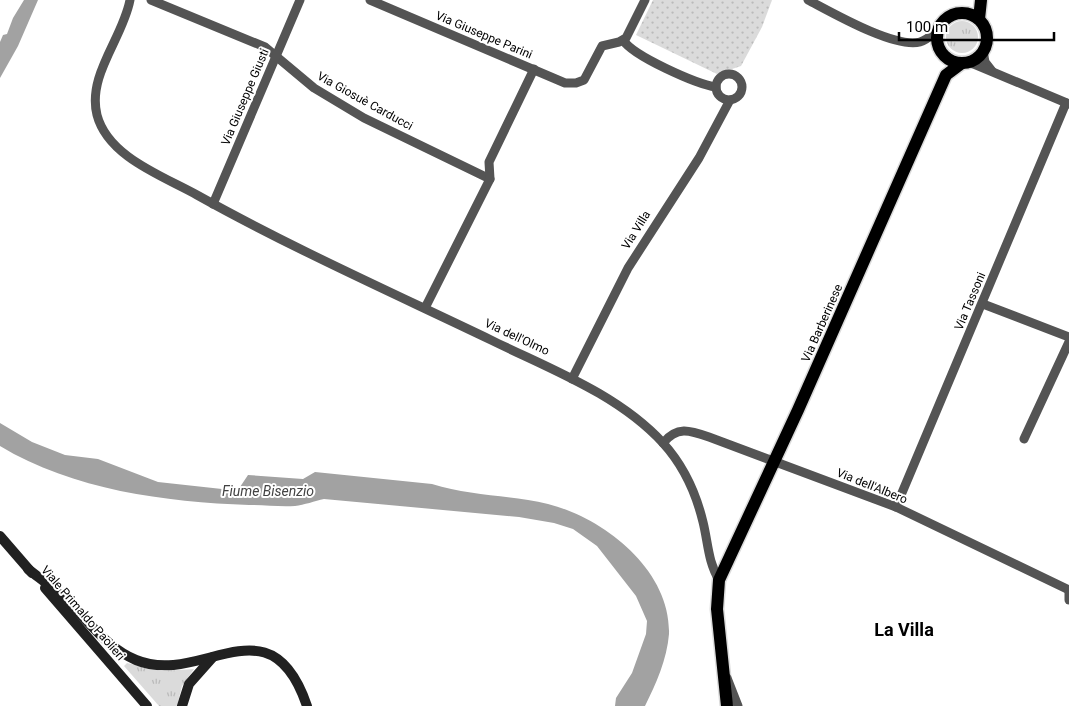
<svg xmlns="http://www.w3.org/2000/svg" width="1069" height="706" font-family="Roboto,sans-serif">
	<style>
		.grass { fill: url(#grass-tufts) }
		.park { fill: url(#park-dots) }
		.water { fill: #a2a2a2 }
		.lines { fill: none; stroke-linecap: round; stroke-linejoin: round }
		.primary-casing { stroke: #dbdbdb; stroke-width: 15 }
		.street { stroke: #545454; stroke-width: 9 }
		.secondary { stroke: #212121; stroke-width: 10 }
		.primary { stroke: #000; stroke-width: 12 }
		.labels { text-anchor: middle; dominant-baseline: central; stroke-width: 4; stroke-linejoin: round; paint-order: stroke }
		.street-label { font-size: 12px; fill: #000; stroke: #fff }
		.water-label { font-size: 14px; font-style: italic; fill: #434343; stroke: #fff }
		.district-label { font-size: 18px; font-weight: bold; fill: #000; stroke: #fff }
	</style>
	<defs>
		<pattern id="grass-tufts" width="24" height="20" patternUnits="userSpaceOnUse" patternTransform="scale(1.25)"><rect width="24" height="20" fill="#dbdbdb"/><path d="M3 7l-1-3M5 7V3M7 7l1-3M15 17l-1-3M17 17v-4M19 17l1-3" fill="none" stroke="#bababa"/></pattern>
		<pattern id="park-dots" width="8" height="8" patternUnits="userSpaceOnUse" patternTransform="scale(1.25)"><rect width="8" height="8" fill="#dbdbdb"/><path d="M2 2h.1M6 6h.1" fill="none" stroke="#bababa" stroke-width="1.8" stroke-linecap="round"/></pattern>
	</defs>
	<rect width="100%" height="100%" fill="#fff"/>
	<g class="grass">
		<circle cx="962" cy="37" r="16"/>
		<polygon points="127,663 162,671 194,669 182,686 177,706 159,706 124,666"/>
	</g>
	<polygon class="park" points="653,0 772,0 762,27 741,66 717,74 636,35"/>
	<g class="water">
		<polygon points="24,0 38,0 18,46 0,78 0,42 3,35 7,34 13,18"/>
		<path d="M0,423l32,19 33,13 33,4 60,23 64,7 18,-2 8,-12 55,4 12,-7 117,12c38,12 78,11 116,20 56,14 123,66 121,130 -2,25 -13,50 -24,72h-30l1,-8 16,-25 14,-39 1,-13 -11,-25 -39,-50 -24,-17 -19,-6 -35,-6 -195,-18c-9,2 -20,6 -29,7 -15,1 -31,-1 -46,-1 -84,-3 -176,-15 -249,-59z"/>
	</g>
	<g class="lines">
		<g class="primary-casing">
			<g id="primary">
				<circle cx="962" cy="38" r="25"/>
				<polyline points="979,19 981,0"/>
				<polyline points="727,706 717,609 719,580 798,410 946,75 962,63"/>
			</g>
		</g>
		<g class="street">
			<path d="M130,0c-7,38 -43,75 -33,115 11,42 66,61 100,80 95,53 196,98 294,145 59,29 127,54 172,103 20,22 33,50 40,79 5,20 5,40 16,58"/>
			<polyline points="151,0 265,47 314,88 364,118 490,179"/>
			<polyline points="370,0 565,83 576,83 584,80 602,46 619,42 626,38 645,0"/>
			<path d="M808,0c23,12 87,49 112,42 7,-2 13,-8 19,-13"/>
			<path d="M623,40c10,16 73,44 93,47"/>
			<polyline points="983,51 985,62 992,71"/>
			<polyline points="969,62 1069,104"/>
			<circle cx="729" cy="87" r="13"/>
			<polyline points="213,204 300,0"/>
			<polyline points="983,304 1069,337"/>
			<polyline points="425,308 490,179 489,162 534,69"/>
			<polyline points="572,379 628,268 699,158 730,100"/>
			<polyline points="1024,439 1069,342"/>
			<path d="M663,443c14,-17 26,-13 46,-6l187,70 173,83"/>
			<polyline points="896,507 1066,103"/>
			<polyline points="1069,590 1069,600"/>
			<polyline points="727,678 738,706"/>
		</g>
		<g class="secondary">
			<polyline points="0,536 32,573"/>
			<path d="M28,569c15,12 31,23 44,37 20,19 37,43 64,54 66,27 134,-63 171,46"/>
			<polyline points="45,588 147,706"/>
			<polyline points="182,706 189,684 213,657"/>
		</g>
		<use href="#primary" class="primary"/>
	</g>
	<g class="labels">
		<g class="street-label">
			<text transform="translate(484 35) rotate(23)">Via Giuseppe Parini</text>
			<text transform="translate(245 97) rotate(-67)">Via Giuseppe Giusti</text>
			<text transform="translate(365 101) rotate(29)">Via Giosuè Carducci</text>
			<text transform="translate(636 230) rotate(-58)">Via Villa</text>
			<text transform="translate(970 301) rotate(-67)">Via Tassoni</text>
			<text transform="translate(822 323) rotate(-66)">Via Barberinese</text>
			<text transform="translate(517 337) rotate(25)">Via dell'Olmo</text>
			<text transform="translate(872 486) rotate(22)">Via dell'Albero</text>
			<text transform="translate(83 613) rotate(49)">Viale Primaldo Paolieri</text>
		</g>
		<g class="water-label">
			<text x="268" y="491">Fiume Bisenzio</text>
		</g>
		<g class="district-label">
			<text x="904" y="629">La Villa</text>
		</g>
	</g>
	<path d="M899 32v8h155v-8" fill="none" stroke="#000000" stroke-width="2.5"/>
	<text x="906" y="32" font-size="15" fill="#000000" stroke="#ffffff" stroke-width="4" paint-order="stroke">100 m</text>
</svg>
